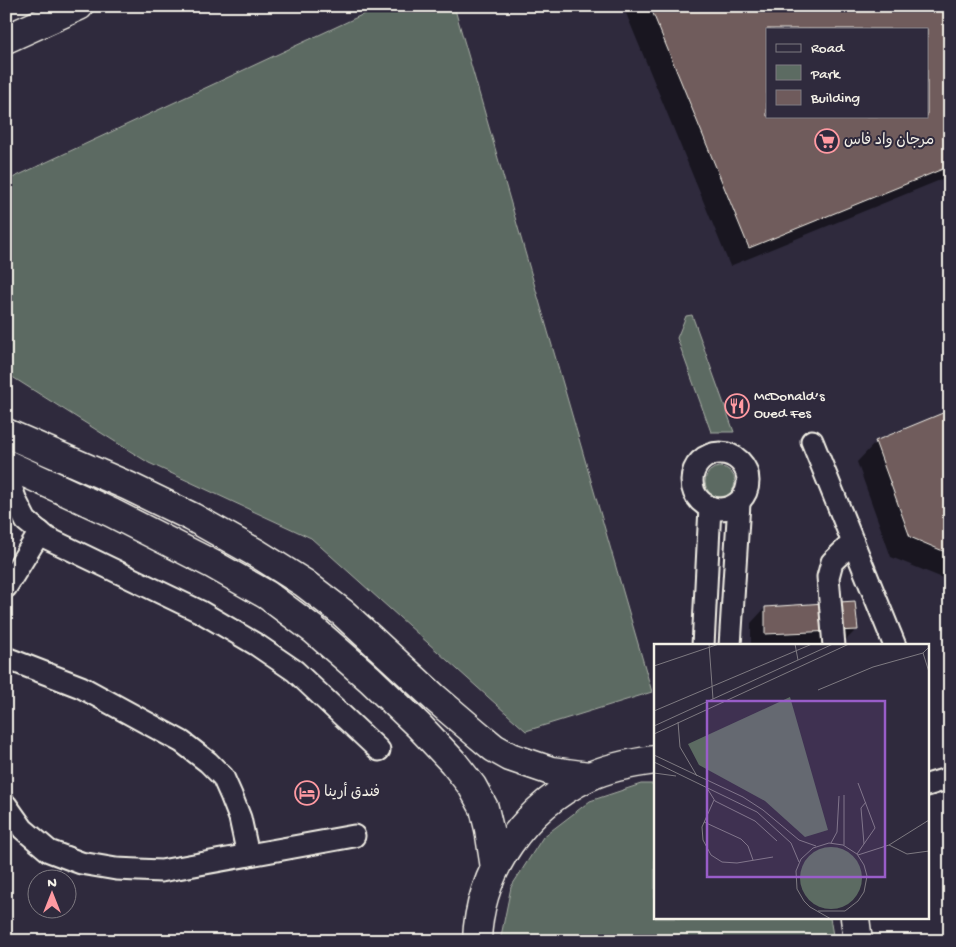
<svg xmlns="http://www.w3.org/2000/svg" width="956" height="947" font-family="'Gochi Hand','Playpen Sans Arabic',sans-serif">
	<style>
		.green { fill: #5c6b62; stroke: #a8aea5 }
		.shadow { fill: #0007; fill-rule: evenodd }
		.building { fill: #6f5b5c; stroke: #f4f1e8; fill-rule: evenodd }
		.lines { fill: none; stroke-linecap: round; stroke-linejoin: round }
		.minor-casing { stroke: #f4f1e8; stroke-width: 25 }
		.major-casing { stroke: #f4f1e8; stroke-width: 31 }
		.minor { stroke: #2f2a3d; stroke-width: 21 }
		.major { stroke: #2f2a3d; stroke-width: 28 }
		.labels { text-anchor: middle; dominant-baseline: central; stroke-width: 4; stroke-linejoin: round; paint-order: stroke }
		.poi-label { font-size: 15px; fill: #f4f1e8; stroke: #2f2a3d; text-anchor: start }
		.inset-road { fill: none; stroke: #7e7a81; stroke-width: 1 }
		.view { fill: #995dc9; fill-opacity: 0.15; stroke: #995dc9; stroke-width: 2.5 }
		.inset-edge { fill: none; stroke: #f4f1e8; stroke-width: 2.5 }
	</style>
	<rect width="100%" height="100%" fill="#2f2a3d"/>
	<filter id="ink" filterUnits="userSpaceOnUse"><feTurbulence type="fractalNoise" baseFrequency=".02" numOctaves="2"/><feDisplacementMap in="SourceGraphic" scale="10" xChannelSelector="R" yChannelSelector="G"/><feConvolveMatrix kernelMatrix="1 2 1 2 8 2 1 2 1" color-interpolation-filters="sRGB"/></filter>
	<g filter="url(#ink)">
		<g class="green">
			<polygon points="381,6 454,6 652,692 526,731 311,538 149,463 6,373 6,181"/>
			<polygon points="692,315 734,432 711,432 677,338 686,316"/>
			<circle cx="720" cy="482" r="15"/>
			<polygon points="641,784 655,784 655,918 830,918 834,941 500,941 511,887 543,837 590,801"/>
		</g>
		<g class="shadow">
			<path d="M623,6h327v170l-220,90zM767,29h160v87h-160z"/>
			<polygon points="950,411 950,581 891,557 857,462 876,442"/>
			<polygon points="765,608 857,629 842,644 805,646 751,646 751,623"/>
		</g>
		<g class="building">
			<path d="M650,6h300v160l-201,82zM767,29h160v87h-160z"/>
			<polygon points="950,410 950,554 910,537 875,441"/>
			<polygon points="855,601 858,630 765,634 765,607"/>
		</g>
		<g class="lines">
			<g class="minor-casing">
				<g id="minor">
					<polyline points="812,441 895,646"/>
					<circle cx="720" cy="481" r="28"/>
					<polyline points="6,473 16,501 26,521 47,538 201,612 257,645 295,671 379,750"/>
					<polyline points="6,587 40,532"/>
					<polyline points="703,646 710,507"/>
					<polyline points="730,646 739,503"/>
					<polyline points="834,646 828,577 832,562 853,542"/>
					<polyline points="6,658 81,687 182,742 208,762 223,777 231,795 240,818 248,855"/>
					<polyline points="927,785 950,778"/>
					<polyline points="6,805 23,829 49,851 81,863 116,869 161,871 354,836"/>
				</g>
			</g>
			<g class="major-casing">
				<g id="major">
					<polyline points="6,39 79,6"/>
					<polyline points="6,433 128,486 192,517 258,554 304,583 343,613 435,698 476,733 494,748 510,757 551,771 589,776"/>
					<polyline points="6,464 112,513 214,565 267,595 314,630 370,679 419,726 453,762 472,786 484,808 489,829 495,868"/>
					<polyline points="855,918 858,941"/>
					<path d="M477,941c2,-71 48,-134 111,-164 21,-10 44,-14 67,-17"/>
				</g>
			</g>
			<use href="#minor" class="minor"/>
			<use href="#major" class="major"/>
		</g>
	</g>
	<defs>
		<g id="supermarket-ring" transform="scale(1.25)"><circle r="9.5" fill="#2f2a3d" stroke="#ff9aa2" stroke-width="1.5"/><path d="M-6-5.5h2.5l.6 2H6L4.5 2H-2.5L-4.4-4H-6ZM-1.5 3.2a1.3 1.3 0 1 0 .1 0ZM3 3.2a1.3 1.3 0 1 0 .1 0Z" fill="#ff9aa2"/></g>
		<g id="restaurant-ring" transform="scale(1.25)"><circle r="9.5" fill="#2f2a3d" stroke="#ff9aa2" stroke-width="1.5"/><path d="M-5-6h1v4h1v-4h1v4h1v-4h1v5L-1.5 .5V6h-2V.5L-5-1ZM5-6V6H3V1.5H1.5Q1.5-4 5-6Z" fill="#ff9aa2"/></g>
		<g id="hotel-ring" transform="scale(1.25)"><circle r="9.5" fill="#2f2a3d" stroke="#ff9aa2" stroke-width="1.5"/><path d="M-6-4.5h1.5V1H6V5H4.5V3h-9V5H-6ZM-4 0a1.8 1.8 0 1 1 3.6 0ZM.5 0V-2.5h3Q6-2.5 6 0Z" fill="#ff9aa2"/></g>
	</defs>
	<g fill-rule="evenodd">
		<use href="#supermarket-ring" x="827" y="141"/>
		<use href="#restaurant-ring" x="737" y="406"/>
		<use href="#hotel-ring" x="307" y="793"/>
	</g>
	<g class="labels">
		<g class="poi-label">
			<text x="844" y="141">مرجان واد فاس</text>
			<text x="754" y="397">McDonald’s<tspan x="754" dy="17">Oued Fes</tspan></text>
			<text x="324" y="793">فندق أرينا</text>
		</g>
	</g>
	<g transform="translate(654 644)">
		<rect width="275" height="275" fill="#2f2a3d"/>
		<path d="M136,53l38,133 -23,7 -40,-36 -66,-36 -11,-21zM146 234a31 31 0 1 1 62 0a31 31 0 1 1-62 0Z" fill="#5c6b62"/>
		<path class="inset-road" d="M55,0l4,55M141,0l3,16M275,3l-6,6 6,19M0,22l65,-22M164,46l55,-23 50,-14M0,67l158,-67M24,78l2,25 17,29M0,82l179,-82M0,90l195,-90M0,111l89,42 20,13 36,30 17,6M0,118l103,50 34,31 8,19M0,129l22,3M53,144l8,13 40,20 22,20M60,156l-12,27 1,13 8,15 11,7 15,1 36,-6M50,178l37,17 7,7 5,14M177,199l6,-11 2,-36M210,200l-3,-36 5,-6M190,201v-50M235,201l18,9 22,-3M203,210l18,-26 -17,-45M204,211l31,-10 40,-25M164,267h27l13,-10 6,-9 3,-16 -3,-11 -7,-11 -14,-9 -14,-2 -16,5 -12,11 -5,12 1,18 7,12 6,6 21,12"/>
		<path class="view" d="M53,57h178v176h-178z"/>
		<rect width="275" height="275" class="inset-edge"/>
	</g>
	<rect width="956" height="947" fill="none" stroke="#2f2a3d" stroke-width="25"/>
	<rect x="12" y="12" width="931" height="922" fill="none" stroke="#f4f1e8" stroke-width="2" filter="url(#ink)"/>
	<rect x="766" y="28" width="162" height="90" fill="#2f2a3d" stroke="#7e7a81"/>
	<rect x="776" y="44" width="25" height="8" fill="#2f2a3d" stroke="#7e7a81"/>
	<text x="811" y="52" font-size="15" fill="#f4f1e8">Road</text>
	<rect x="776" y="65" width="25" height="15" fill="#5c6b62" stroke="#7e7a81"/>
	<text x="811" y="78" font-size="15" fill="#f4f1e8">Park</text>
	<rect x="776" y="90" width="25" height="15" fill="#6f5b5c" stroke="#7e7a81"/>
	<text x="811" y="102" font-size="15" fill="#f4f1e8">Building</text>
	<g transform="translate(52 894)"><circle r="24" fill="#2f2a3d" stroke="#7e7a81"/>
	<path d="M0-4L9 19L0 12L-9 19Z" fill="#ff9aa2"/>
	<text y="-8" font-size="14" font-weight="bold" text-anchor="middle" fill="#f4f1e8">N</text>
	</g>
</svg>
